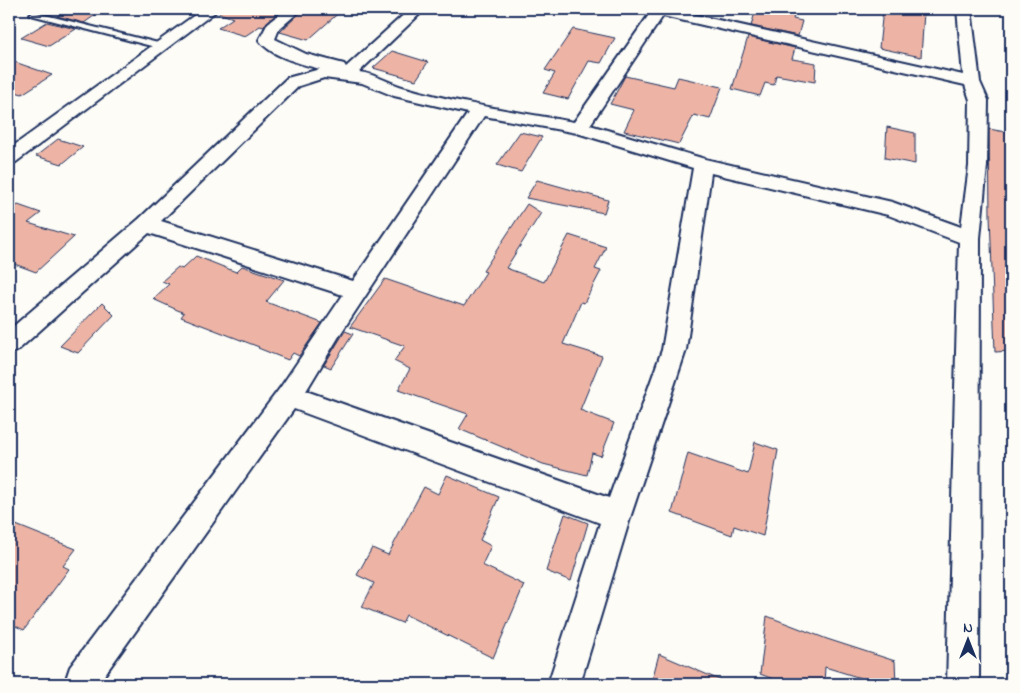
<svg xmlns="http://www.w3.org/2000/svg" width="1020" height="693" font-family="'Indie Flower',sans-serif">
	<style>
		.building { fill: #edb4a5; stroke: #1b2f5e }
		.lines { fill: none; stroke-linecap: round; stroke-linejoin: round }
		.service-casing { stroke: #1b2f5e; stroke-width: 4 }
		.minor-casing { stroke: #1b2f5e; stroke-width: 4 }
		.service { fill: #fdfcf7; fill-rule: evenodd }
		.minor { fill: #fdfcf7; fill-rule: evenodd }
	</style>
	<rect width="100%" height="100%" fill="#fdfcf7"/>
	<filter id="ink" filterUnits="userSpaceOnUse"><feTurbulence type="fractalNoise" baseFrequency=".02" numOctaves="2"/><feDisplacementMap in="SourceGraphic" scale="10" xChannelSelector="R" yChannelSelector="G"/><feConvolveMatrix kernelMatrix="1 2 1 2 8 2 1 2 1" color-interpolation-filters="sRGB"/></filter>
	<g filter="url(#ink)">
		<g class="building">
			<polygon points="69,9 104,9 84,23 57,16"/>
			<polygon points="221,9 283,9 267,22 264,27 260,26 245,36 218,28 233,18 219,13"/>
			<polygon points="304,9 343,9 308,40 280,32"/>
			<polygon points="756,9 797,9 793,19 802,21 798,36 751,26"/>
			<polygon points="883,9 907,9 924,12 921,57 879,48"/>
			<polygon points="47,22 76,29 49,46 21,38"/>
			<polygon points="573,29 615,38 601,63 589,61 568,99 543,93 555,73 545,70"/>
			<polygon points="748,37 795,48 792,59 816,63 815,82 776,75 774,85 765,83 760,96 732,89"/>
			<polygon points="392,51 428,62 416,80 373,68"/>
			<polygon points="9,60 52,75 22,94 9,90"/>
			<polygon points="625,76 674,87 678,77 722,87 710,119 694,115 679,144 624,131 634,110 610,104"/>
			<polygon points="887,127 915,133 915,164 885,158"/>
			<polygon points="989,129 1011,133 1011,351 995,352 990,215"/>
			<polygon points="520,132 542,137 521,172 497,165"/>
			<polygon points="58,139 83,147 62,164 36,156"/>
			<polygon points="537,180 608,200 604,213 526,198"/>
			<polygon points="527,204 541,213 506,268 544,282 569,235 606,247 595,269 601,271 584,303 581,302 563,344 602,356 580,410 614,423 601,456 592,453 587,475 543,464 459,429 468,414 398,390 410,369 394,361 405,346 350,327 385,279 464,306 486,272 483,271"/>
			<polygon points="18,205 41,213 28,223 74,237 36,272 9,262 9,211"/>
			<polygon points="196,256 236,272 242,266 284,280 266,302 322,323 299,356 293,353 288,360 258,348 259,347 181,317 184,313 153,299 169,284 162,281 178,267 182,269"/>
			<polygon points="102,303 114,315 78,353 60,346"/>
			<polygon points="345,331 353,334 331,368 324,365"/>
			<polygon points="755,442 778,450 763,536 734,526 732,535 672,513 688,453 748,474"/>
			<polygon points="447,475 499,497 480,540 491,546 482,565 524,585 493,658 406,615 402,623 362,607 374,583 357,575 372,548 388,555 424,487 438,494"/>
			<polygon points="565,514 588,523 571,581 546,571"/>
			<polygon points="16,525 76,549 63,566 69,569 24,630 9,623 9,534"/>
			<polygon points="767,616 827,639 895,661 896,684 880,684 825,667 824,684 787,684 760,674"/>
			<polygon points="659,654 729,684 651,684"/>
		</g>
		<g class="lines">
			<g class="service-casing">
				<polygon id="service" points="33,12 162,44 163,46 159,48 31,15 30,14"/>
			</g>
			<g class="minor-casing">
				<g id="minor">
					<polygon points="203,9 219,9 16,162 9,164 9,149"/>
					<path d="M286,9h16l-23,20 -4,10 31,15 38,10 2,3 64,-58h15l-66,63c17,2 31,12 47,16 55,16 112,24 168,34l79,-113h16l294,66 -6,-66h14l9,73 8,18 -1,66 -7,72 -1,446h-32l12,-442 -71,-27 -177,-42 -25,177 -55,165 -51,169h-32l52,-161 -306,-114 -196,275h-30l-2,-5 4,-12 210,-279 63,-93 -194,-62 -132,118 -8,3v-24l130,-111 148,-141 33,-9c-18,-5 -49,-12 -61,-29l9,-17zM663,16l302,69 5,15 -1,66 -8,61 -69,-25 -187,-43 -115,-34zM324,78l38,5 32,13 74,17 -115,168 -192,-60 138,-135zM484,116l93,17 116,35 -31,182 -53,148 -303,-107 35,-58z"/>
				</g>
			</g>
			<use href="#service" class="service"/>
			<use href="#minor" class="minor"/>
		</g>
	</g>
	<rect width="1020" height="693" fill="none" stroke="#fdfcf7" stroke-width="30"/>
	<rect x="15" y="15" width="990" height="663" fill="none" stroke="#1b2f5e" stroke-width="2" filter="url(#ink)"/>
	<g transform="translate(968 640)" stroke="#fdfcf7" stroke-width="4" paint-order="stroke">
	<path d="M0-4L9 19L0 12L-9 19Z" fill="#1b2f5e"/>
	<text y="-8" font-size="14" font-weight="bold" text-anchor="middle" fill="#1b2f5e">N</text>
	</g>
</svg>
